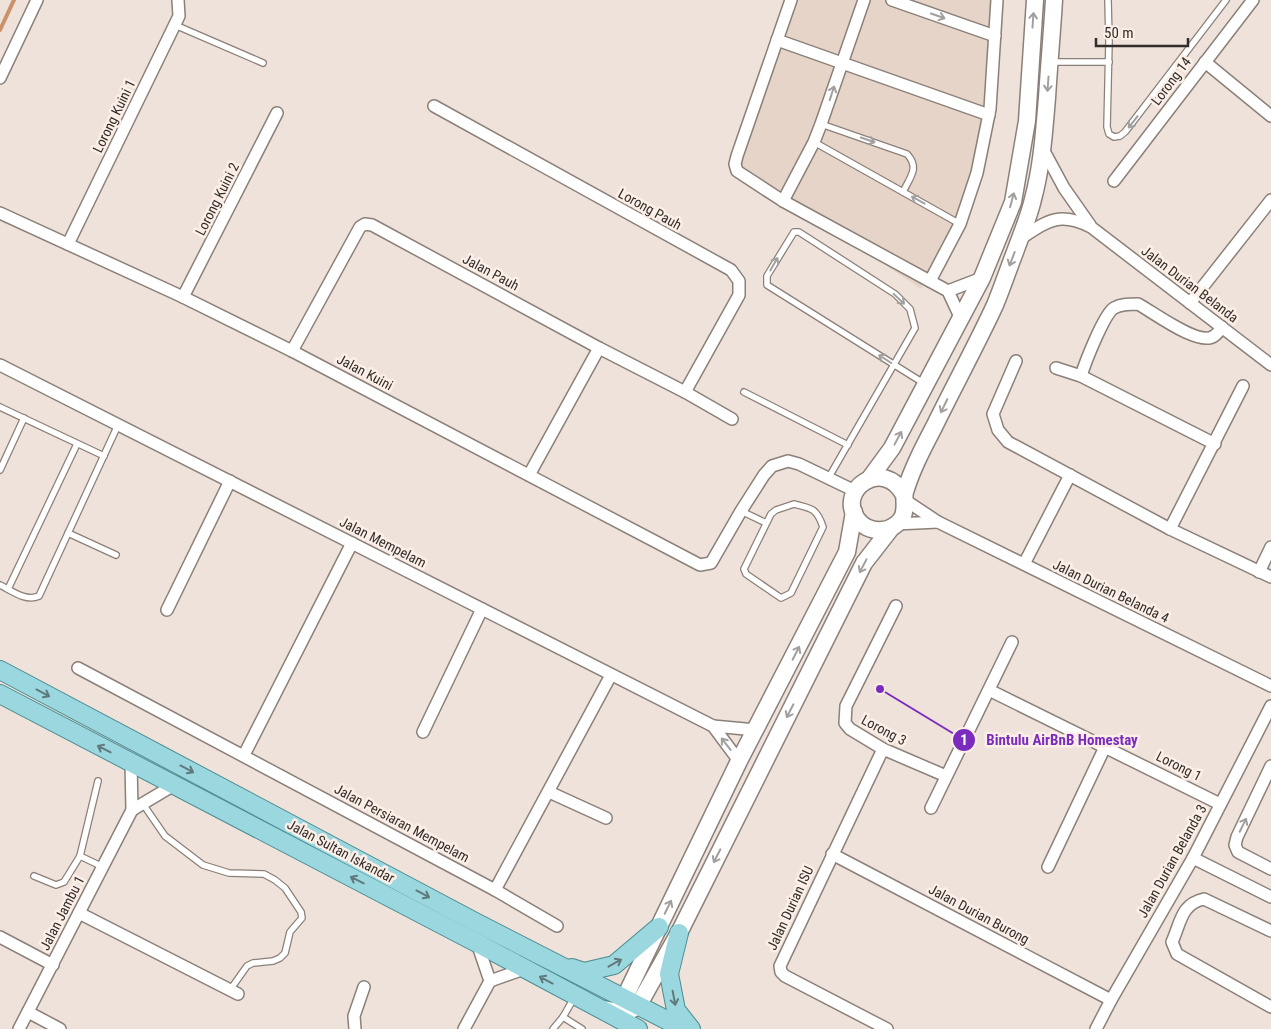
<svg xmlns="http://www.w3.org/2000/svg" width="1271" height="1029" font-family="'Roboto Condensed',sans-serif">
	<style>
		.built { fill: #e6d4c8 }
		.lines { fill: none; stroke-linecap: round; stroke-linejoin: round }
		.stream { stroke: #cb9169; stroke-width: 4 }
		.lane-casing { stroke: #8b8079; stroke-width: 8 }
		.street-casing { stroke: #8b8079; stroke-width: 14 }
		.secondary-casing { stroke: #8b8079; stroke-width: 19 }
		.primary-casing { stroke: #4a8b91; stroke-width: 20 }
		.lane { stroke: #fff; stroke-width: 5.5 }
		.street { stroke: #fff; stroke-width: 11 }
		.secondary { stroke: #fff; stroke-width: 16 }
		.primary { stroke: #9ad7df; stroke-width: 18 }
		.oneway { stroke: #a2a09f }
		.oneway2 { stroke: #60797b }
		.labels { text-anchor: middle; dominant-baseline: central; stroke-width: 5; stroke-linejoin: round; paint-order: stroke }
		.street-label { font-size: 14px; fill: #312d2a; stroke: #fcefe7 }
		.leader { fill: none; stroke: #7b2cbf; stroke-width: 2 }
		.callout-dot { fill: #7b2cbf; stroke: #fcefe7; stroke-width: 2 }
		.mark-label { font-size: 15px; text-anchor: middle; font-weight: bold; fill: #fff }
		.callout-label { font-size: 15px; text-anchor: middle; font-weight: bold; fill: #7b2cbf; stroke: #fcefe7; stroke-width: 5; stroke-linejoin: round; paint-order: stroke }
	</style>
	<rect width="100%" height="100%" fill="#efe2da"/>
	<polygon class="built" points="791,0 996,0 990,109 960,224 921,289 735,164"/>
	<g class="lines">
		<polyline class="stream" points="0,30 14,0"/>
		<g class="lane-casing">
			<g id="lane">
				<polyline points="1108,0 1109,42 1107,127 1109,134 1114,137 1120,136 1125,132 1226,0"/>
				<polyline points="175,25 263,63"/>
				<polyline points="1051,62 1109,62"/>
				<path d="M821,124l86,30c13,14 3,23 -4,38"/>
				<polyline points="814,142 960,224"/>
				<polyline points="744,392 848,445"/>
				<polyline points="0,407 104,456"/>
				<polyline points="0,470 24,418"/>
				<polyline points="829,477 915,328 910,309 895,294 799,232 794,232 767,276 767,285 925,384"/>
				<path d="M794,504c18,4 23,5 29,23l-32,66 -10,5 -35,-24 -2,-5 27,-55 5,-4z"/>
				<polyline points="741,511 766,523"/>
				<polyline points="68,533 116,555"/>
				<path d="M0,585c12,6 26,17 39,11l79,-171"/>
				<polyline points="8,589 77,444"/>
				<polyline points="98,781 80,856 103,867"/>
				<polyline points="143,804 165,836 203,865 229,873 264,874 275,880 285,888 301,912 302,918 290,932 285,953 280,958 273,961 253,963 247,966 230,990"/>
				<polyline points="34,876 56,885 64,882 80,856"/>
				<polyline points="574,998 563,1017 582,1029"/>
				<polyline points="553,1029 563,1017"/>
			</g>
		</g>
		<g class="street-casing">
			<g id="street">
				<polyline points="791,0 737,156 735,164 737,171 783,201 948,291 961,319"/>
				<polyline points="892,0 995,36"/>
				<polyline points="777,40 989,115"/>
				<polyline points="1205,62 1271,116"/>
				<polyline points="0,78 37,0"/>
				<polyline points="434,106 731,270 739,281 739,295 685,392"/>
				<polyline points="1043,149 1064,188 1090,225"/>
				<polyline points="1114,181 1253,0"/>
				<polyline points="783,201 814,142 821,124 864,0"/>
				<polyline points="0,213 183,297 292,351 700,565 711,563 741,511 764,475 772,466 788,461 799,464 855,491"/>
				<path d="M1020,239c27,-18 39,-28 71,-12l180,138"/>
				<polyline points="68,244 179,16 178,0"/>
				<polyline points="930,281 960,224 977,173 990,109 997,0"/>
				<polyline points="948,291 982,278"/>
				<polyline points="183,297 277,113"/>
				<polyline points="1190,303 1271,200"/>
				<polyline points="292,351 360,227 365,224 372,225 599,348 685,392 732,419"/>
				<polyline points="1016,361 993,414 998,430 1008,442 1170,529 1271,577"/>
				<polyline points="0,365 713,726 739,761"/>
				<polyline points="1056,368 1081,376 1215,444"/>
				<path d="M1081,376c4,-13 23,-62 33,-68 7,-4 16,-4 24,-4 15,8 61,43 76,32 3,-2 6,-6 8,-9"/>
				<polyline points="529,475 599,348"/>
				<polyline points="905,500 938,522 1271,686"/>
				<polyline points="896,524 938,522"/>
				<polyline points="1170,529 1243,386"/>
				<polyline points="1024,564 1070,475"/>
				<polyline points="1259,572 1271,547"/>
				<polyline points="896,606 846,706 845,723 850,729 883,749 946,776"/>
				<polyline points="167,610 230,481"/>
				<polyline points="78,668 495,890 611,675"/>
				<polyline points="989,690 1220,804"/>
				<polyline points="713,726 756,730"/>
				<polyline points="423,732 482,609"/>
				<polyline points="883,749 780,966 781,972 785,976 887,1029"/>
				<polyline points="244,755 352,543"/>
				<polyline points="1271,766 1237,837 1235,845 1238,852 1271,869"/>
				<polyline points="549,792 606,818"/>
				<polyline points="931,808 1012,642"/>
				<polyline points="132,810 174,785"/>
				<polyline points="832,854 1111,1000"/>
				<polyline points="1193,858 1271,897"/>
				<polyline points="1048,867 1105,747"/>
				<polyline points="495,890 557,926"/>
				<polyline points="79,913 238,994"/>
				<path d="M1271,931l-67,-32c-23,5 -23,23 -32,43l5,12 94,53"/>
				<polyline points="0,937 53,965"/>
				<polyline points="477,943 490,981"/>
				<polyline points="28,1012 60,1029"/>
				<polyline points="19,1029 132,810 131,762"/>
				<polyline points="355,1029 354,1016 364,987"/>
				<polyline points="464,1029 490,981 524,969"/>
				<polyline points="1096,1029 1111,1000 1193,858 1271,706"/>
			</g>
		</g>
		<g class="secondary-casing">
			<g id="secondary">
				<polyline points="870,478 892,448 982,278 1013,202 1027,121 1035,0"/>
				<path d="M904,495c-20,-38 -68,-6 -47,24 11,15 35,15 45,-1 5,-9 1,-18 3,-26 7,-23 18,-44 29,-65 20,-41 42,-81 61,-122 7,-17 13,-35 20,-53 6,-17 14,-35 18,-53 9,-33 11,-67 14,-101 2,-33 5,-65 7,-98"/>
				<path d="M603,1009c14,3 22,6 35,-3l41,-73 185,-370 28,-36"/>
				<polyline points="625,1010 623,1006 624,999 739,761 847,552 854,512"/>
			</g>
		</g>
		<g class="primary-casing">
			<g id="primary">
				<polyline points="0,670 477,923 684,1029"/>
				<polyline points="0,694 477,943 638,1029"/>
				<polyline points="679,933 669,974 676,1010 691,1029"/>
				<polyline points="572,968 584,972 614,965 659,927"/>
			</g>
		</g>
		<use href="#lane" class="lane"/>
		<use href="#street" class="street"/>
		<use href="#secondary" class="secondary"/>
		<use href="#primary" class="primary"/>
	</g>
	<defs><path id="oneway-shaft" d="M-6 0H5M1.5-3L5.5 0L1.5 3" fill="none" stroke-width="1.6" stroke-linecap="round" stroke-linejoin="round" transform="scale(1.25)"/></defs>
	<g class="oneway">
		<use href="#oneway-shaft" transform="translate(938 16) rotate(19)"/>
		<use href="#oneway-shaft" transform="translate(1033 20) rotate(-86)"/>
		<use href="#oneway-shaft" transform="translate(1048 84) rotate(94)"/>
		<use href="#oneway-shaft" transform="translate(832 93) rotate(-72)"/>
		<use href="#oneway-shaft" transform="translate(1133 122) rotate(128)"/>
		<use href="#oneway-shaft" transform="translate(868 140) rotate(19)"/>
		<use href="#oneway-shaft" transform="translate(918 200) rotate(-151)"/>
		<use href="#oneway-shaft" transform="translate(1012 200) rotate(-75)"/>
		<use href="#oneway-shaft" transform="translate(1012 259) rotate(111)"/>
		<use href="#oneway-shaft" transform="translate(774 264) rotate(-60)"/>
		<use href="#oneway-shaft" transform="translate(899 299) rotate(43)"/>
		<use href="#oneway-shaft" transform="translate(885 359) rotate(-148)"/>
		<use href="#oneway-shaft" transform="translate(944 406) rotate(116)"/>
		<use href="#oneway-shaft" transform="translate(898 438) rotate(-62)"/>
		<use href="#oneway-shaft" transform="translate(863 566) rotate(118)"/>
		<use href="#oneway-shaft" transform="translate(796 653) rotate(-63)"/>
		<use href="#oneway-shaft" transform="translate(790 711) rotate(117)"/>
		<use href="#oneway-shaft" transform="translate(726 744) rotate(-128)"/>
		<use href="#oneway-shaft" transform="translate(1243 825) rotate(-64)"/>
		<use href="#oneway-shaft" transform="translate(717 856) rotate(117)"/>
		<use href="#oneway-shaft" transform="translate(668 907) rotate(-64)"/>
	</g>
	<g class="oneway2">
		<use href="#oneway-shaft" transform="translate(43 693) rotate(28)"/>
		<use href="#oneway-shaft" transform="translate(104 749) rotate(-153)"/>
		<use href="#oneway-shaft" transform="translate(187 769) rotate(28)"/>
		<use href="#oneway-shaft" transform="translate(357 880) rotate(-153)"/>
		<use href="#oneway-shaft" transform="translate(423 894) rotate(28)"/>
		<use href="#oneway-shaft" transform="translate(615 963) rotate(-29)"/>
		<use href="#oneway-shaft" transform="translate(546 980) rotate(-152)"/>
		<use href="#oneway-shaft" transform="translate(674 998) rotate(79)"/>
	</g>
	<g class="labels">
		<g class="street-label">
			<text transform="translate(1171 81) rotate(-53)">Lorong 14</text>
			<text transform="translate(114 116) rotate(-64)">Lorong Kuini 1</text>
			<text transform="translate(217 199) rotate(-63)">Lorong Kuini 2</text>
			<text transform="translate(650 209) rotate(29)">Lorong Pauh</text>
			<text transform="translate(491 272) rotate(28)">Jalan Pauh</text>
			<text transform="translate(1190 284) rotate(37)">Jalan Durian Belanda</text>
			<text transform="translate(365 372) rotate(28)">Jalan Kuini</text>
			<text transform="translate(383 542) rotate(27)">Jalan Mempelam</text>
			<text transform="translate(1111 591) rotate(26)">Jalan Durian Belanda 4</text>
			<text transform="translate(884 730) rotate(28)">Lorong 3</text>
			<text transform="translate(1179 766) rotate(27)">Lorong 1</text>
			<text transform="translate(402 823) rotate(28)">Jalan Persiaran Mempelam</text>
			<text transform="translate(341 851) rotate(28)">Jalan Sultan Iskandar</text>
			<text transform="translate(1172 861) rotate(-61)">Jalan Durian Belanda 3</text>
			<text transform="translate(790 908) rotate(-65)">Jalan Durian ISU</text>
			<text transform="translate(62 913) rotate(-63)">Jalan Jambu 1</text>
			<text transform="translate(979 914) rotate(28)">Jalan Durian Burong</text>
		</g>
	</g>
	<path class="leader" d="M880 689L964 740"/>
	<g class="callout-dot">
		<circle cx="880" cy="689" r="5"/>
		<circle cx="964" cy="740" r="12"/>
	</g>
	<g class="mark-label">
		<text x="964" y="745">1</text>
	</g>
	<g class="callout-label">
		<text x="1062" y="745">Bintulu AirBnB Homestay</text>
	</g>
	<path d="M1096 38v8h92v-8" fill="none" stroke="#312d2a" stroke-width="2.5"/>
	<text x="1104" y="38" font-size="15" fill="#312d2a" stroke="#fcefe7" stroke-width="4" paint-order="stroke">50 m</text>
</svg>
